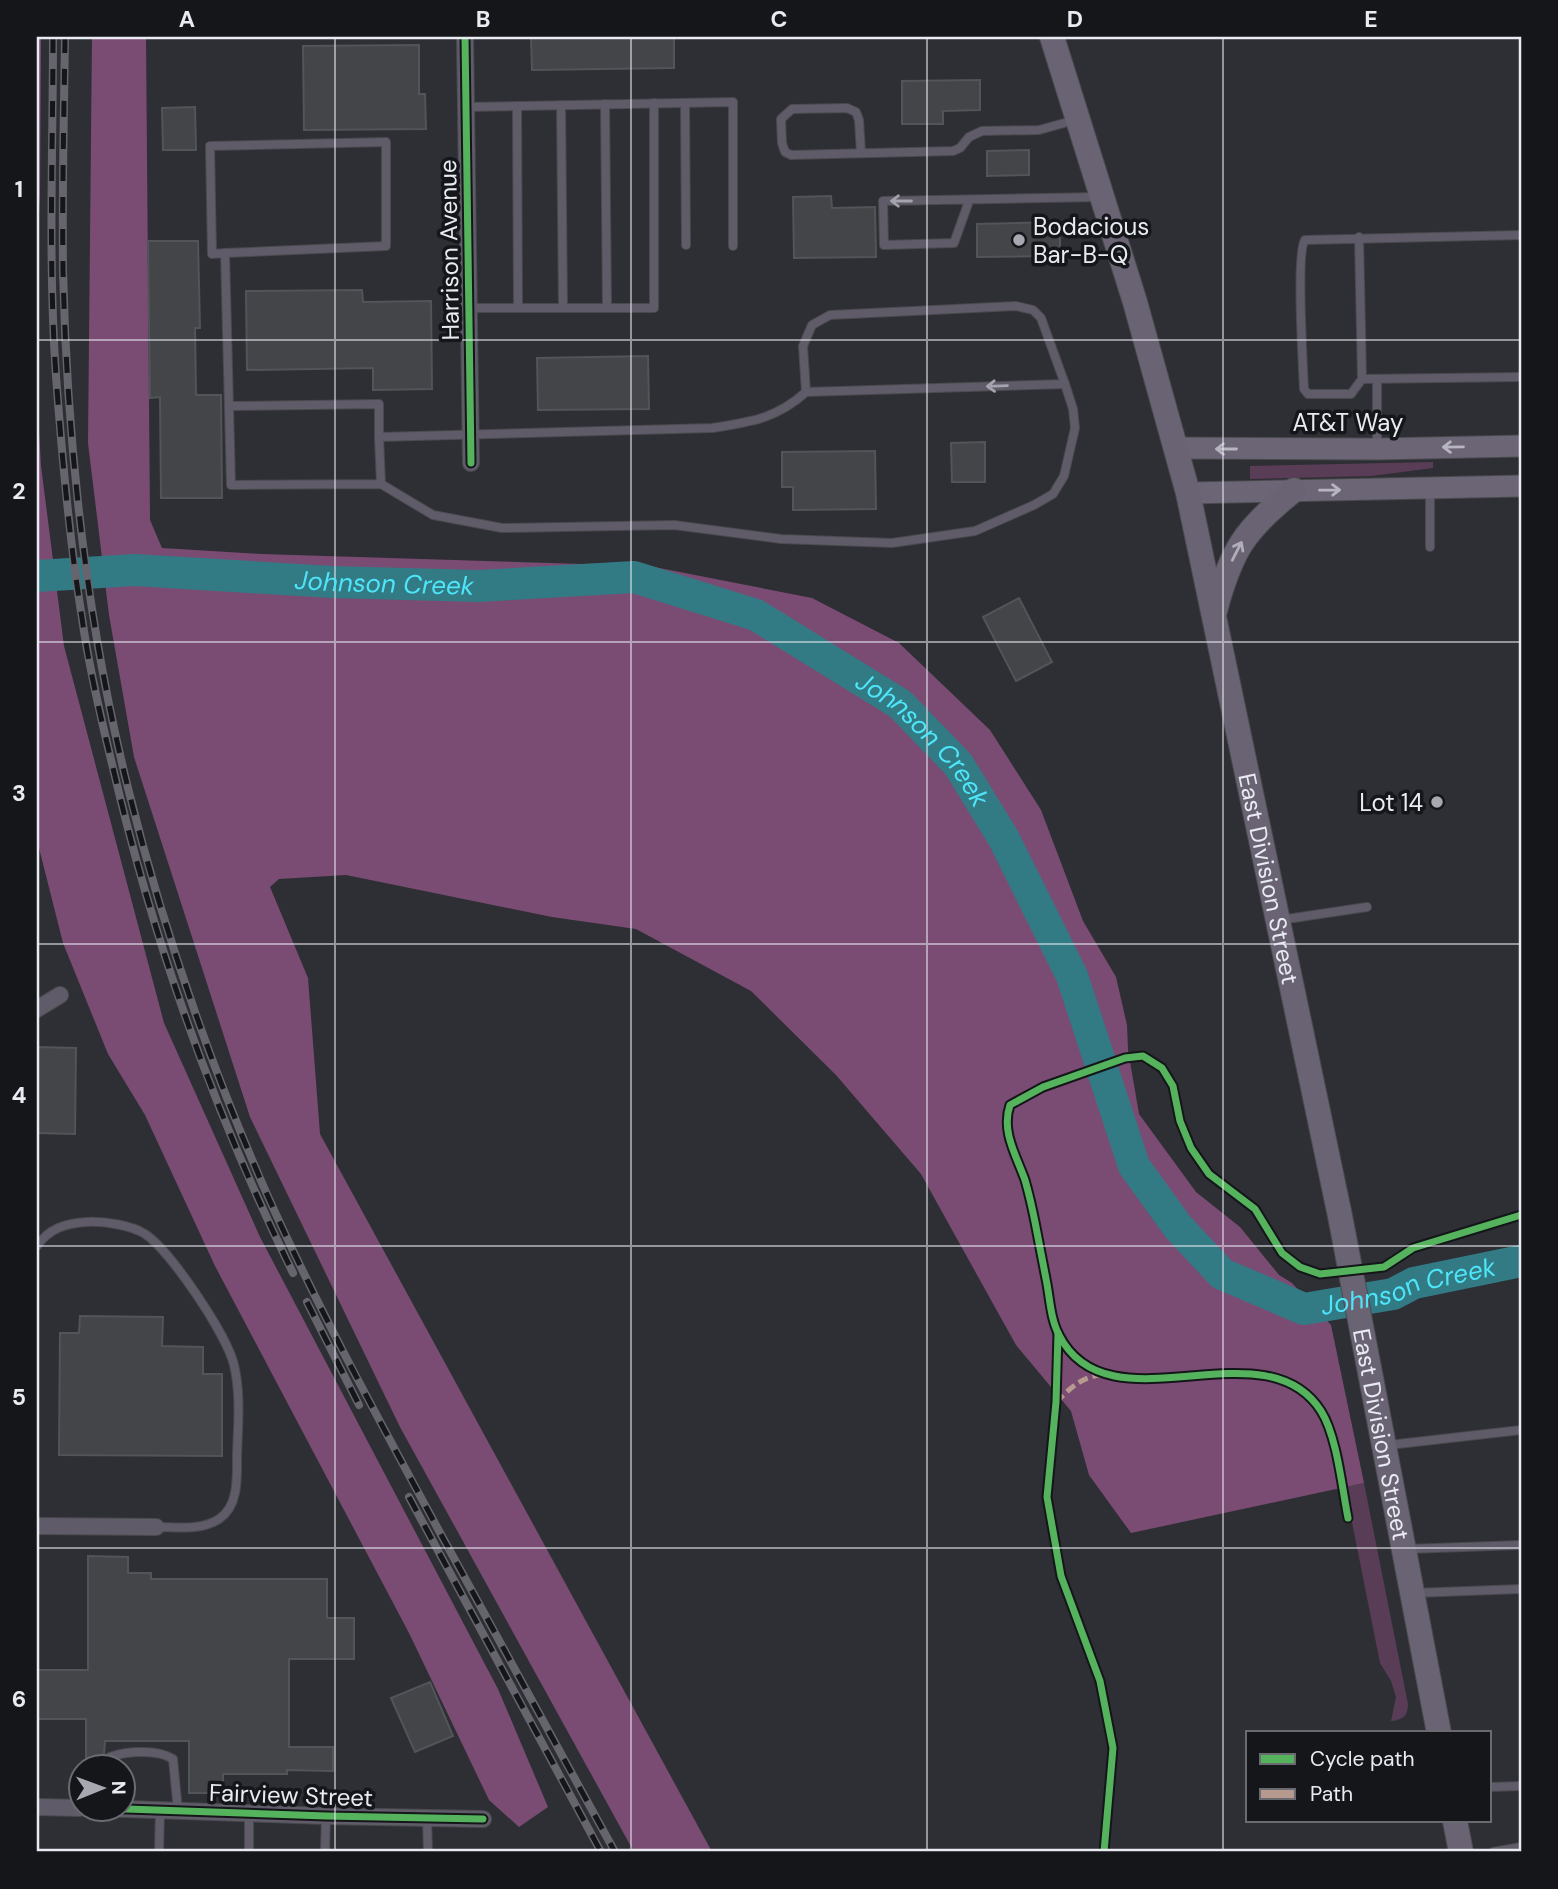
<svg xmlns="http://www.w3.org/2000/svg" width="1558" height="1889" font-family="'DM Sans',sans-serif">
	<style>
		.green { fill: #593c55 }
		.forest { fill: #7b4c73 }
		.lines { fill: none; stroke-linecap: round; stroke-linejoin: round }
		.river { stroke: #327a84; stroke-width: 32 }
		.building { fill: #434549; stroke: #515458; stroke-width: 2 }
		.lane-casing { stroke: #494a4e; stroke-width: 10 }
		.street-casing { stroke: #494a4e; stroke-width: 18 }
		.secondary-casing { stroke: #494a4e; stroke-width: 23 }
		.primary-casing { stroke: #494a4e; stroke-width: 26 }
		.lane { stroke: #605b69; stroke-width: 8 }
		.street { stroke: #605b69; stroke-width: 16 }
		.secondary { stroke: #6b6575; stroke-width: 21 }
		.primary { stroke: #6a6374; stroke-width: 24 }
		.rail-casing { stroke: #66656d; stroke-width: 8 }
		.rail { stroke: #14161a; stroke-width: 5; stroke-dasharray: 16; stroke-linecap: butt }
		.quiet { stroke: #b69a8f; stroke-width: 5; stroke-dasharray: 10 5; stroke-linecap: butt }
		.cycleway-casing { stroke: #14161a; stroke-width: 11 }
		.cycleway { stroke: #56b35d; stroke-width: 7 }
		.oneway { stroke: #a4a3ae }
		.oneway2 { stroke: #b7b5c0 }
		.oneway3 { stroke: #b0aeb9 }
		.grid { fill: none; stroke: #e9ebf2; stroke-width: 2; stroke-opacity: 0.55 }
		.poi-dot { fill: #a8a9b0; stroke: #14161a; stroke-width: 2.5 }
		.labels { text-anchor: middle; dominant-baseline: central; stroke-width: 7; stroke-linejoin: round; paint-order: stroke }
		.poi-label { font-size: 24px; fill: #e9ebf2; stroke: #14161a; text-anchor: start }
		.street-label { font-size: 24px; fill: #e9ebf2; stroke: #14161a }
		.water-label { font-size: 26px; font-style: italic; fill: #4ee5f9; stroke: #14161a }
		.neatline { fill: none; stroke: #e9ebf2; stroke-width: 2.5 }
		.grid-label { font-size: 23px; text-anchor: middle; font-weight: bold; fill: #e9ebf2 }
	</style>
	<rect width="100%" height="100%" fill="#2e2f34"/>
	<g class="green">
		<polygon points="1433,462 1433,468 1372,476 1250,479 1250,466"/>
		<path d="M1364,1483l44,221c0,12 -5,16 -17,17l5,-24 -5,-16 -11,-18 -35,-176z"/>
	</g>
	<g class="forest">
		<polygon points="37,37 41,37 40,194 37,253"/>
		<polygon points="92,37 146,37 150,520 162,548 261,554 649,566 812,598 899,643 990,730 1041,810 1083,921 1116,977 1127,1025 1128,1050 1139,1114 1196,1192 1240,1227 1279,1275 1292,1283 1331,1325 1364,1483 1131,1533 1089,1475 1071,1411 1016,1345 921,1174 836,1075 751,991 636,929 552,917 346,875 279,879 270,887 308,978 320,1134 711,1850 707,1852 634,1852 400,1427 250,1117 134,757 109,615 88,443"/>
		<polygon points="37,395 41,466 64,646 164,1023 260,1237 498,1689 548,1807 519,1827 489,1800 409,1633 215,1266 145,1115 108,1054 63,943 37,840"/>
	</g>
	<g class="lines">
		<path class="river" id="s1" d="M37,576l97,-6 198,12 147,4 155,-9 122,38 144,89 58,60 46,75 68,137 62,190 44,61 44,47 82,35 89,-15 21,-11 107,-22"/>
	</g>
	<g class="building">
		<polygon points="531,37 674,37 674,68 532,70"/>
		<polygon points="419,45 419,94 425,94 426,129 304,130 303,46"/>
		<polygon points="980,80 980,110 943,111 943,124 902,124 902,81"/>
		<polygon points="195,107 196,150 163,150 162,108"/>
		<polygon points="1029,150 1029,175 987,176 987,151"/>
		<polygon points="831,196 832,208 875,207 876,257 794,258 793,197"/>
		<polygon points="1060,222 1060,256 977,257 977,224"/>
		<polygon points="148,241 198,241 200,328 195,328 196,395 221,395 222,498 161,498 160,397 150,398"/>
		<polygon points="362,290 363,302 431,301 432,389 373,390 373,368 247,370 246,291"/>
		<polygon points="648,356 649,409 538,410 537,358"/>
		<polygon points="985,442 985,482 952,482 951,443"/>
		<polygon points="875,451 876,509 793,510 793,487 782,487 782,452"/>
		<polygon points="1019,598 1052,662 1016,681 983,617"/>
		<polygon points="37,1047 76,1048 75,1134 37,1133"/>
		<polygon points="80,1316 163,1317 162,1346 203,1347 203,1374 222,1374 222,1456 59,1455 60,1333 79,1333"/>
		<polygon points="88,1556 128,1557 128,1573 151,1573 151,1579 327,1579 327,1618 354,1618 354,1659 289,1659 289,1747 333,1747 333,1771 287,1770 287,1774 223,1774 223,1793 189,1793 189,1741 105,1741 103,1767 86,1767 86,1719 37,1719 37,1670 88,1670"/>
		<polygon points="430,1682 453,1736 415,1752 391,1698"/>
	</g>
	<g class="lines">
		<g class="lane-casing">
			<g id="lane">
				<polyline points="685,103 686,245"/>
				<polyline points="605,104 607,308"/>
				<polyline points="561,105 563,308"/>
				<polyline points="517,106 518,308"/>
				<polyline points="466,107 733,102 733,246"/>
				<polyline points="861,153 859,120 856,112 847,108 792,109 781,119 782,143 785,152 791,155 953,151 960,148 969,137 982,131 1039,130 1075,120"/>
				<polyline points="969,201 954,243 884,245 883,201 1099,197"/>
				<path d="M1359,237l3,142 -11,15h-43l-4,-5c-1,-22 -8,-138 1,-149l216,-5"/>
				<path d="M225,253l-13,1 -2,-108 176,-4v104l-161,7 6,232 150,-1 -2,-47 333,-9c38,-6 64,-9 94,-36l-3,-46 9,-21 18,-10 186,-9 17,4 8,8 24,66 8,25 2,19 -11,48 -11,18 -19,11 -59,26 -83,12 -111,-4 -107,-14 -172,3 -69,-13 -52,-31"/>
				<polyline points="469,308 654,308 654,103"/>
				<polyline points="1362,379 1521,377"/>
				<polyline points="1377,379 1377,446"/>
				<polyline points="806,392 1065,384"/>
				<polyline points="229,406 379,404 379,437"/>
				<polyline points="1430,547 1430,491"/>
				<polyline points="1280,920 1367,907"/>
				<path d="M37,1246c12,-18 30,-23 50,-24 16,-1 44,3 58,12 25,16 82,101 89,131 7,29 4,61 3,90 0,22 2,51 -18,64 -18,12 -43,8 -63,8"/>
				<polyline points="1389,1445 1521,1430"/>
				<polyline points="1407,1549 1521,1545"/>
				<polyline points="1414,1593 1521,1589"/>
				<path d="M110,1766v-9c16,-6 48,-8 63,2l5,52"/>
				<polyline points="1490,1787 1521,1786"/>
				<polyline points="427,1818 428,1852"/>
				<polyline points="159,1852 160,1810"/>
				<polyline points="249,1852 249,1812"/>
				<polyline points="325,1852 326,1816"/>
				<polyline points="1493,1852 1521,1847"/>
			</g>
		</g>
		<g class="street-casing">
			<g id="street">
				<polyline points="465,37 471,463"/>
				<polyline points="37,1009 60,995"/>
				<polyline points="37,1526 156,1527"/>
				<polyline points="37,1807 80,1808"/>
				<polyline points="98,1808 326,1816 483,1819"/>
			</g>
		</g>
		<g class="secondary-casing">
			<g id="secondary">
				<polyline points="1176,448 1377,449 1521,446"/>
				<polyline points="1188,493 1521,486"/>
			</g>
		</g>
		<g class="primary-casing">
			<g id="primary">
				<path id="s2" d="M1052,37l83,265 53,191 152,723 99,517"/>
				<path d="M1215,611c16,-61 30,-82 79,-121"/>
				<polyline points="1455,1821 1461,1852"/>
			</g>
		</g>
		<use href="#lane" class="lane"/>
		<use href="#street" class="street"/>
		<use href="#secondary" class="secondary"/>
		<use href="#primary" class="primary"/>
		<g class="rail-casing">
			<g id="rail">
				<path d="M53,37c0,113 -5,226 3,339 6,81 13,162 26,242 7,50 19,101 31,150 41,176 101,344 180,505"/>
				<path d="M65,37c-1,77 -3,155 -2,233 4,173 23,350 65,518 34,138 81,274 138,404 51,115 112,226 172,337 59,107 118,216 177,323"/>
				<polyline points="307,1302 359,1405"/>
				<polyline points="409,1497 601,1852"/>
			</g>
		</g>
		<use href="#rail" class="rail"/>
		<path class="quiet" d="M1056,1402c18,-17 24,-24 48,-28"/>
		<g class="cycleway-casing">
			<g id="cycleway">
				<polyline points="465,37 471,463"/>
				<polyline points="1058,1333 1056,1402 1047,1497 1061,1576 1100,1681 1113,1748 1104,1852"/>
				<path d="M1348,1518c-6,-30 -11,-82 -27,-107 -57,-89 -212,22 -262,-76 -8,-15 -9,-34 -12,-51 -4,-21 -8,-42 -12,-62 -3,-15 -6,-28 -10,-42 -9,-25 -24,-49 -15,-75l33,-18 82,-29 18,-2 19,12 11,18 7,35 11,27 18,26 46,35 27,44 18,14 20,7 64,-7 29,-19 108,-33"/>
				<polyline points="98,1808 326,1816 483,1819"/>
			</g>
		</g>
		<use href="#cycleway" class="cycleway"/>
	</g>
	<defs><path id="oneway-shaft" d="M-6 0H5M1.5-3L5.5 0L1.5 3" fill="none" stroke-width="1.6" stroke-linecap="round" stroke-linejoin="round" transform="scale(1.75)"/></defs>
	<g class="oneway">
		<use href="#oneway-shaft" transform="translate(901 201) rotate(180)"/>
		<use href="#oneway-shaft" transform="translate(997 386) rotate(178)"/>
	</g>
	<g class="oneway2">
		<use href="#oneway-shaft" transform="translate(1453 447) rotate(179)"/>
		<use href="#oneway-shaft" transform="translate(1226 449) rotate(-180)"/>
		<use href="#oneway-shaft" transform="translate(1330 490) rotate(-1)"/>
	</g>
	<use class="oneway3" href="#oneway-shaft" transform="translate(1237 551) rotate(-63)"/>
	<path class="grid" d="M335,37v1815M631,37v1815M927,37v1815M1223,37v1815M37,340h1484M37,642h1484M37,944h1484M37,1246h1484M37,1548h1484"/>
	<g class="poi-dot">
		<circle cx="1019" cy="240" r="7"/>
		<circle cx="1437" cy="802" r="7"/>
	</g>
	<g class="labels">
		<g class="poi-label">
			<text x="1033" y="226">Bodacious<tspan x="1033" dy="28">Bar-B-Q</tspan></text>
			<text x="1423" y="802" text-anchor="end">Lot 14</text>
		</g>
		<g class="street-label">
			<text transform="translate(449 250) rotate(-91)">Harrison Avenue</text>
			<text x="1348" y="422">AT&amp;T Way</text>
			<text stroke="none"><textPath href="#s2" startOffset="870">East Division Street</textPath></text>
			<text stroke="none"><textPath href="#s2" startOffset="1437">East Division Street</textPath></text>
			<text transform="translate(291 1795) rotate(2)">Fairview Street</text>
		</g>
		<g class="water-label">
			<text stroke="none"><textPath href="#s1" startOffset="348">Johnson Creek</textPath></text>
			<text stroke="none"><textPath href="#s1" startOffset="936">Johnson Creek</textPath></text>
			<text stroke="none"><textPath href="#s1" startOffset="1755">Johnson Creek</textPath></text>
		</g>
	</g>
	<rect width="1558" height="1889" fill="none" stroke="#14161a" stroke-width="77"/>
	<rect x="1246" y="1731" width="245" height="91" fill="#14161a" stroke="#696b70" stroke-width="2"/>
	<rect x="1260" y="1754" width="35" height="10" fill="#56b35d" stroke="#696b70" stroke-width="2"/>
	<text x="1310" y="1766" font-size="21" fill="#e9ebf2">Cycle path</text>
	<rect x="1260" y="1789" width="35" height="10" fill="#b69a8f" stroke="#696b70" stroke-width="2"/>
	<text x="1310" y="1801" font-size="21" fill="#e9ebf2">Path</text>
	<g transform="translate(102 1788) rotate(89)"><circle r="33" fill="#14161a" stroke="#696b70" stroke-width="2"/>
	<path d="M0-5L12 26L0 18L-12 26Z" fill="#a8a9b0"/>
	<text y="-10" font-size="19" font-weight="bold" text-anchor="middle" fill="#e9ebf2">N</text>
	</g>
	<rect x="38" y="38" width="1482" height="1812" class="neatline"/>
	<g class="grid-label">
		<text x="187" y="27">A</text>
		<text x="483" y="27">B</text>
		<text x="779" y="27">C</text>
		<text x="1075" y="27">D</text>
		<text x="1371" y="27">E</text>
		<text x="19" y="197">1</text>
		<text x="19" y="499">2</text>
		<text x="19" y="801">3</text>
		<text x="19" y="1103">4</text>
		<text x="19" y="1405">5</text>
		<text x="19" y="1707">6</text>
	</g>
</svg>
